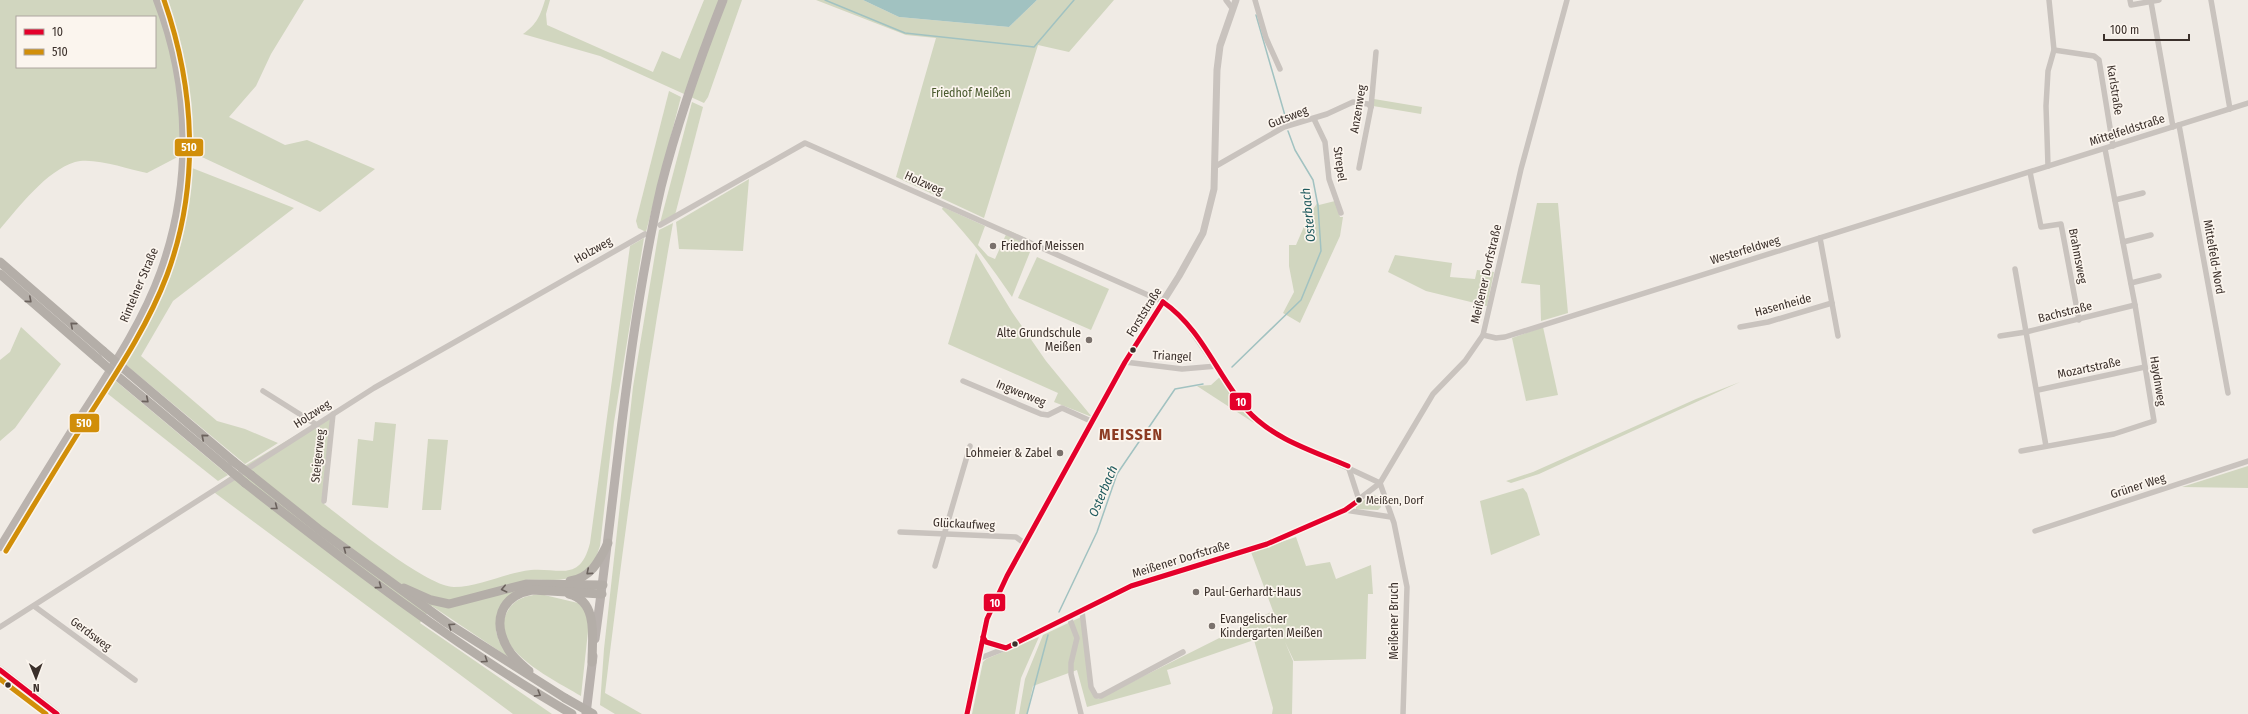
<svg xmlns="http://www.w3.org/2000/svg" width="2248" height="714" font-family="'Fira Sans Condensed',sans-serif">
	<style>
		.green { fill: #d1d6bf; fill-rule: evenodd }
		.water { fill: #a1c2c1 }
		.lines { fill: none; stroke-linecap: round; stroke-linejoin: round }
		.stream { stroke: #a1c2c1; stroke-width: 1.5 }
		.minor { stroke: #c9c3be; stroke-width: 5.5 }
		.tertiary { stroke: #c9c3be; stroke-width: 7 }
		.secondary { stroke: #bab3ae; stroke-width: 8 }
		.primary { stroke: #b8b1ad; stroke-width: 9 }
		.trunk { stroke: #b4aea8; stroke-width: 9 }
		.trunk-bridge { stroke: #b4aea8; stroke-width: 9 }
		.bus-1-casing { stroke: #fbf5ee; stroke-width: 8 }
		.bus-2-casing { stroke: #fbf5ee; stroke-width: 8 }
		.bus-1 { stroke: #e4002b; stroke-width: 5 }
		.bus-2 { stroke: #d18e09; stroke-width: 5 }
		.oneway { stroke: #6b625d }
		.poi-dot { fill: #7a716c; stroke: #fbf5ee; stroke-width: 1.5 }
		.bus-dot { fill: #3b302b; stroke: #fbf5ee; stroke-width: 1.5 }
		.labels { text-anchor: middle; dominant-baseline: central; stroke-width: 3.5; stroke-linejoin: round; paint-order: stroke }
		.bus-label { font-size: 11px; fill: #3b302b; stroke: #fbf5ee; text-anchor: start }
		.street-label { font-size: 12px; fill: #3b302b; stroke: #fbf5ee }
		.park-label { font-size: 12px; fill: #4a5a2e; stroke: #fbf5ee }
		.poi-label { font-size: 12px; fill: #3b302b; stroke: #fbf5ee; text-anchor: start }
		.water-label { font-size: 13px; font-style: italic; fill: #1f5a5e; stroke: #fbf5ee }
		.district-label { font-size: 16px; font-weight: bold; letter-spacing: 1px; fill: #8c3b22; stroke: #fbf5ee }
		.line-badge { stroke: #fbf5ee; stroke-width: 1.5 }
		.badge-label { font-size: 11px; text-anchor: middle; font-weight: bold; fill: #fff }
	</style>
	<rect width="100%" height="100%" fill="#f0ebe5"/>
	<g class="green">
		<path d="M0,0h304l-33,54 -15,32 -27,31 56,28 22,-5 68,29 -55,43 -131,-61 -42,22c-20,-4 -53,-16 -72,-11 -29,9 -56,45 -75,67zM17,17h138v50h-138z"/>
		<path d="M545,0h5l-4,14 1,11 106,47 9,-21 18,8 24,-59h38l-34,97 -4,6 -104,-47 -77,-22c14,-10 17,-18 22,-34z"/>
		<polygon points="816,0 863,0 899,17 1009,27 1037,0 1114,0 1069,52 1038,45 984,218 896,177 936,38 906,35"/>
		<polygon points="669,91 681,97 646,232 638,228 636,221"/>
		<polygon points="1374,99 1422,107 1421,114 1373,106"/>
		<polygon points="692,102 703,107 675,215 660,223"/>
		<polygon points="187,166 294,208 173,301 141,356 217,421 245,429 278,443 245,464 125,364 165,284 178,245 189,173"/>
		<polygon points="749,179 743,251 679,249 676,222"/>
		<polygon points="1335,201 1340,217 1343,217 1340,236 1300,323 1283,313 1294,292 1289,266 1289,245 1296,245 1309,215 1318,202 1319,205"/>
		<polygon points="1537,203 1558,203 1568,313 1541,321 1540,285 1521,283"/>
		<path d="M943,207l42,19 -7,19 10,11 7,3 13,-29 26,12 -22,55c-22,-32 -43,-61 -70,-88z"/>
		<path d="M673,223c-28,156 -49,313 -68,470l37,21h-27l-15,-9 4,-56 29,-262 26,-157z"/>
		<path d="M644,238l-30,184 -14,124c-3,8 -5,18 -11,23 -16,15 -45,10 -65,11l-28,51 3,10 12,18 -79,-53 -12,17 132,91h-39l-302,-224 35,-25 87,-52 -9,91c24,18 103,83 130,83 26,0 50,-14 77,-17 30,-2 49,12 59,-27l40,-297z"/>
		<polygon points="976,253 1012,312 1046,361 1092,417 1054,402 1058,393 948,344"/>
		<polygon points="1395,255 1452,263 1450,277 1475,279 1477,270 1494,272 1487,306 1426,291 1388,272"/>
		<polygon points="1037,257 1109,289 1091,330 1018,298"/>
		<polygon points="21,327 61,364 15,428 0,441 0,360 10,352"/>
		<polygon points="1543,327 1558,395 1526,401 1512,338"/>
		<polygon points="1221,376 1254,423 1197,386 1211,385"/>
		<polygon points="111,377 228,475 218,481 103,390"/>
		<polygon points="1740,382 1539,474 1511,483 1506,481 1533,472 1696,399"/>
		<polygon points="375,422 396,424 388,508 352,505 358,439 373,441"/>
		<polygon points="428,439 448,440 441,510 422,510"/>
		<polygon points="2248,466 2248,488 2182,487"/>
		<polygon points="1523,488 1527,493 1540,535 1491,555 1480,501"/>
		<polygon points="1372,494 1380,498 1381,507 1378,510 1356,509 1356,506"/>
		<polygon points="1296,537 1306,566 1330,562 1336,579 1371,565 1373,594 1368,594 1366,659 1294,661 1285,642 1293,661 1292,714 1272,714 1273,708 1254,640 1167,670 1171,684 1087,707 1077,670 1033,686 1027,714 1019,714 1025,679 1043,635 1081,617 1089,684 1098,699 1273,611 1251,552"/>
		<path d="M540,594l38,9 7,6 4,13 -8,74c-24,-15 -92,-46 -75,-82 7,-15 18,-18 34,-20z"/>
		<polygon points="1039,637 1021,678 1015,714 972,714 983,662 986,659"/>
	</g>
	<polygon class="water" points="863,0 1037,0 1009,27 899,17"/>
	<g class="lines">
		<g class="stream">
			<polyline points="825,0 905,33 1034,47 1074,0"/>
			<polyline points="1256,15 1286,119"/>
			<polyline points="1232,367 1301,300 1321,251 1318,206 1313,180 1295,150 1288,131"/>
			<polyline points="1059,612 1097,532 1117,474 1175,389 1203,384"/>
			<polyline points="1027,714 1048,635"/>
		</g>
		<g class="minor">
			<polyline points="1226,0 1232,8"/>
			<polyline points="1255,0 1266,38 1280,69"/>
			<polyline points="2130,0 2131,5 2159,0"/>
			<polyline points="2211,0 2230,109"/>
			<polyline points="2151,2 2173,127"/>
			<polyline points="2054,50 2094,56 2099,60 2113,146"/>
			<polyline points="1314,119 1325,142 1329,179 1341,213"/>
			<polyline points="2179,125 2228,393"/>
			<polyline points="1216,166 1284,127 1327,114 1353,102 1368,104 1371,107"/>
			<polyline points="2048,166 2046,106 2048,71 2054,50 2049,0"/>
			<polyline points="1359,168 1371,107 1376,52"/>
			<polyline points="2030,172 2041,227 2061,224 2079,320"/>
			<polyline points="2115,200 2143,193"/>
			<polyline points="660,225 805,143 1166,303 1183,319 1239,400 1258,421 1286,439 1380,483"/>
			<polyline points="1820,238 1838,336"/>
			<polyline points="2123,242 2151,235"/>
			<polyline points="2015,269 2046,446"/>
			<polyline points="2131,283 2159,276"/>
			<polyline points="1740,327 1768,322 1832,303"/>
			<polyline points="1483,335 1496,338 1505,337 2248,103"/>
			<polyline points="2000,336 2026,332 2135,305"/>
			<polyline points="1125,362 1182,369 1217,366"/>
			<polyline points="963,381 1041,414 1048,415 1062,408 1093,422"/>
			<polyline points="2038,390 2145,367"/>
			<polyline points="263,391 317,425"/>
			<polyline points="2021,451 2114,434 2154,421 2135,305 2105,149"/>
			<polyline points="1348,466 1359,500"/>
			<polyline points="1380,483 1394,523 1407,587 1403,714"/>
			<polyline points="324,501 333,414"/>
			<polyline points="1345,510 1391,517"/>
			<polyline points="2035,531 2248,461"/>
			<polyline points="900,532 1016,537 1024,543"/>
			<polyline points="935,566 970,446"/>
			<polyline points="34,606 135,680"/>
			<polyline points="1082,611 1091,687 1096,696 1101,696 1183,652"/>
			<polyline points="1069,617 1077,638 1071,663 1071,674 1081,714"/>
			<polyline points="0,627 374,388 645,234"/>
			<polyline points="983,637 986,642 1006,648"/>
			<polyline points="978,659 1011,646 1131,586 1246,551 1308,527 1345,510 1380,483 1433,394 1465,361 1483,335 1521,169 1567,0"/>
		</g>
		<polyline class="tertiary" points="967,714 987,619 1007,576 1125,362 1179,276 1203,233 1214,189 1217,70 1220,46 1236,0"/>
		<g class="secondary">
			<path d="M0,547c26,-43 52,-85 79,-128 30,-47 63,-95 82,-148 31,-87 30,-184 -4,-271"/>
			<polyline points="0,670 57,714"/>
		</g>
		<g class="primary">
			<path d="M595,639c21,-150 32,-304 66,-452 16,-64 38,-126 62,-187"/>
			<polyline points="586,714 593,656"/>
		</g>
		<g class="trunk">
			<polyline points="0,262 103,351"/>
			<polyline points="0,274 98,359"/>
			<polyline points="123,368 234,462"/>
			<polyline points="116,375 226,467"/>
			<polyline points="251,475 321,531 447,623 565,698"/>
			<path d="M245,483c105,82 211,164 327,231"/>
			<path d="M570,581c21,-3 29,-20 38,-38"/>
			<polyline points="404,588 431,600 449,604 526,584 603,585"/>
			<path d="M569,594c30,7 23,46 23,68"/>
			<path d="M529,671c-7,-6 -16,-13 -21,-22 -16,-27 -8,-53 24,-59l70,4"/>
		</g>
		<g class="trunk-bridge">
			<polyline points="103,351 123,368"/>
			<polyline points="98,359 116,375"/>
			<polyline points="234,462 251,475"/>
			<polyline points="226,467 245,483"/>
			<polyline points="565,698 593,714"/>
		</g>
		<g class="bus-1-casing">
			<g id="bus-1">
				<path d="M1163,302c39,27 54,73 84,108 26,29 66,41 101,56"/>
				<polyline points="983,637 986,642 1006,648 1131,586 1267,544 1345,510 1359,500"/>
				<polyline points="0,670 57,714"/>
				<polyline points="967,714 987,619 1007,576 1125,362 1163,302"/>
			</g>
		</g>
		<g class="bus-2-casing">
			<g id="bus-2">
				<path d="M6,551c26,-43 52,-86 79,-129 30,-47 62,-94 82,-147 33,-90 28,-186 -3,-275"/>
				<polyline points="0,679 46,714"/>
			</g>
		</g>
		<use href="#bus-1" class="bus-1"/>
		<use href="#bus-2" class="bus-2"/>
	</g>
	<defs><path id="oneway-chevron" d="M-2-3.5L2.5 0L-2 3.5" fill="none" stroke-width="1.6" stroke-linecap="round" stroke-linejoin="round"/></defs>
	<g class="oneway">
		<use href="#oneway-chevron" transform="translate(29 300) rotate(41)"/>
		<use href="#oneway-chevron" transform="translate(73 325) rotate(-139)"/>
		<use href="#oneway-chevron" transform="translate(146 400) rotate(40)"/>
		<use href="#oneway-chevron" transform="translate(204 437) rotate(-140)"/>
		<use href="#oneway-chevron" transform="translate(275 507) rotate(38)"/>
		<use href="#oneway-chevron" transform="translate(346 549) rotate(-143)"/>
		<use href="#oneway-chevron" transform="translate(589 572) rotate(140)"/>
		<use href="#oneway-chevron" transform="translate(379 586) rotate(36)"/>
		<use href="#oneway-chevron" transform="translate(504 589) rotate(167)"/>
		<use href="#oneway-chevron" transform="translate(451 626) rotate(-146)"/>
		<use href="#oneway-chevron" transform="translate(485 660) rotate(34)"/>
		<use href="#oneway-chevron" transform="translate(538 694) rotate(31)"/>
	</g>
	<g class="poi-dot">
		<circle cx="993" cy="246" r="4"/>
		<circle cx="1089" cy="340" r="4"/>
		<circle cx="1060" cy="453" r="4"/>
		<circle cx="1196" cy="592" r="4"/>
		<circle cx="1212" cy="626" r="4"/>
	</g>
	<g class="bus-dot">
		<circle cx="1133" cy="350" r="3.5"/>
		<circle cx="1359" cy="500" r="3.5"/>
		<circle cx="1015" cy="644" r="3.5"/>
		<circle cx="8" cy="685" r="3.5"/>
	</g>
	<g class="labels">
		<g class="bus-label">
			<text x="1366" y="500">Meißen, Dorf</text>
		</g>
		<g class="street-label">
			<text transform="translate(2115 90) rotate(81)">Karlstraße</text>
			<text transform="translate(1358 109) rotate(-81)">Anzenweg</text>
			<text transform="translate(1288 117) rotate(-21)">Gutsweg</text>
			<text transform="translate(2127 130) rotate(-18)">Mittelfeldstraße</text>
			<text transform="translate(1340 164) rotate(82)">Strepel</text>
			<text transform="translate(924 183) rotate(24)">Holzweg</text>
			<text transform="translate(593 250) rotate(-29)">Holzweg</text>
			<text transform="translate(1745 250) rotate(-17)">Westerfeldweg</text>
			<text transform="translate(2078 256) rotate(79)">Brahmsweg</text>
			<text transform="translate(2214 257) rotate(80)">Mittelfeld-Nord</text>
			<text transform="translate(1486 274) rotate(-77)">Meißener Dorfstraße</text>
			<text transform="translate(139 285) rotate(-67)">Rintelner Straße</text>
			<text transform="translate(1783 305) rotate(-15)">Hasenheide</text>
			<text transform="translate(1144 312) rotate(-58)">Forststraße</text>
			<text transform="translate(2065 312) rotate(-14)">Bachstraße</text>
			<text transform="translate(1172 356) rotate(3)">Triangel</text>
			<text transform="translate(2089 368) rotate(-12)">Mozartstraße</text>
			<text transform="translate(2158 381) rotate(81)">Haydnweg</text>
			<text transform="translate(1021 393) rotate(22)">Ingwerweg</text>
			<text transform="translate(312 414) rotate(-33)">Holzweg</text>
			<text transform="translate(318 456) rotate(-84)">Steigerweg</text>
			<text transform="translate(2138 486) rotate(-18)">Grüner Weg</text>
			<text transform="translate(964 524) rotate(3)">Glückaufweg</text>
			<text transform="translate(1181 559) rotate(-17)">Meißener Dorfstraße</text>
			<text transform="translate(1394 621) rotate(-90)">Meißener Bruch</text>
			<text transform="translate(91 634) rotate(37)">Gerdsweg</text>
		</g>
		<g class="park-label">
			<text x="971" y="93">Friedhof Meißen</text>
		</g>
		<g class="poi-label">
			<text x="1001" y="246">Friedhof Meissen</text>
			<text x="1081" y="333" text-anchor="end">Alte Grundschule<tspan x="1081" dy="14">Meißen</tspan></text>
			<text x="1052" y="453" text-anchor="end">Lohmeier &amp; Zabel</text>
			<text x="1204" y="592">Paul-Gerhardt-Haus</text>
			<text x="1220" y="619">Evangelischer<tspan x="1220" dy="14">Kindergarten Meißen</tspan></text>
		</g>
		<g class="water-label">
			<text transform="translate(1308 215) rotate(-96)">Osterbach</text>
			<text transform="translate(1103 491) rotate(-67)">Osterbach</text>
		</g>
		<g class="district-label">
			<text x="1131" y="434">MEISSEN</text>
		</g>
	</g>
	<g class="line-badge">
		<rect x="174" y="138" width="30" height="19" rx="4" fill="#d18e09"/>
		<rect x="1229" y="392" width="23" height="19" rx="4" fill="#e4002b"/>
		<rect x="69" y="413" width="31" height="20" rx="4" fill="#d18e09"/>
		<rect x="983" y="593" width="23" height="19" rx="4" fill="#e4002b"/>
	</g>
	<g class="badge-label">
		<text x="189" y="151">510</text>
		<text x="1241" y="406">10</text>
		<text x="84" y="427">510</text>
		<text x="995" y="607">10</text>
	</g>
	<rect x="16" y="16" width="140" height="52" fill="#fbf5ee" stroke="#aea6a0"/>
	<rect x="24" y="29" width="20" height="6" fill="#e4002b" stroke="#aea6a0"/>
	<text x="52" y="36" font-size="12" fill="#3b302b">10</text>
	<rect x="24" y="49" width="20" height="6" fill="#d18e09" stroke="#aea6a0"/>
	<text x="52" y="56" font-size="12" fill="#3b302b">510</text>
	<g transform="translate(36 678) rotate(179)" stroke="#fbf5ee" stroke-width="3" paint-order="stroke">
	<path d="M0-3L7 15L0 10L-7 15Z" fill="#3b302b"/>
	<text y="-6" font-size="11" font-weight="bold" text-anchor="middle" fill="#3b302b">N</text>
	</g>
	<path d="M2104 34v6h85v-6" fill="none" stroke="#3b302b" stroke-width="2"/>
	<text x="2110" y="34" font-size="12" fill="#3b302b" stroke="#fbf5ee" stroke-width="3" paint-order="stroke">100 m</text>
</svg>
